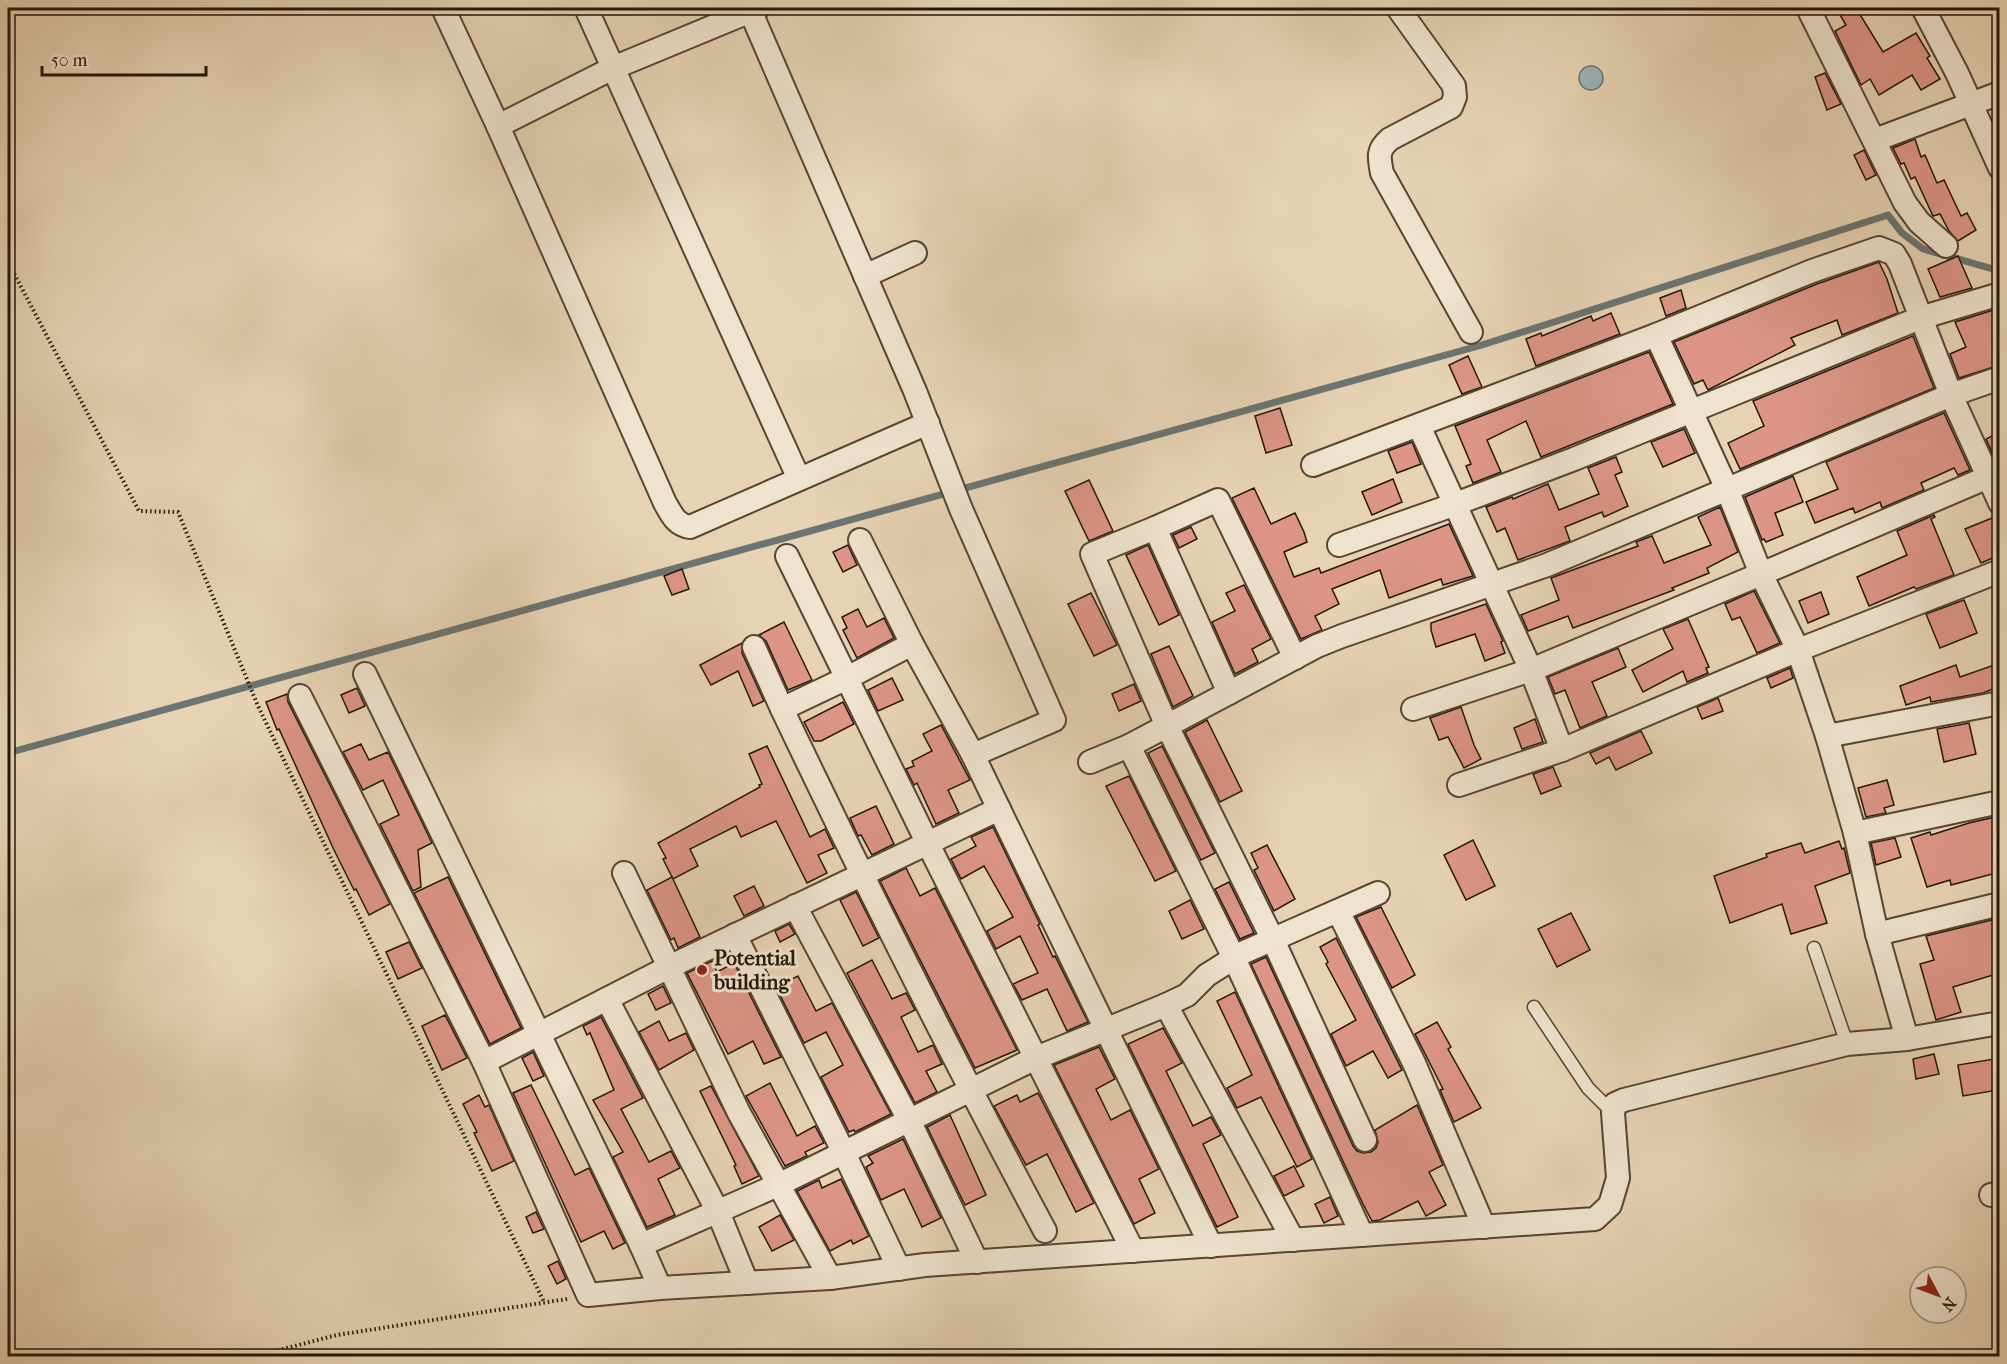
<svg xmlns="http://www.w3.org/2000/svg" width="2007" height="1364" font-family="'IM FELL French Canon',serif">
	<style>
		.water { fill: #9bb5b8; stroke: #6c7572; stroke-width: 1.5 }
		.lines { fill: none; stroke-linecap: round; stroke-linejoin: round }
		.stream { stroke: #6c7572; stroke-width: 7 }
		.building { fill: #dc9586; stroke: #251609; stroke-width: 1.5 }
		.lane-casing { stroke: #564534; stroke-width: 15 }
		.street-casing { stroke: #564534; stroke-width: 26 }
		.path { stroke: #251609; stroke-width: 4; stroke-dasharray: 1.5 3; stroke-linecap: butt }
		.lane { stroke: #efe2ce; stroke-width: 12 }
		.street { stroke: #efe2ce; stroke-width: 22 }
		.poi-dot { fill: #8f2418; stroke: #efe2ce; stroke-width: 2 }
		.labels { text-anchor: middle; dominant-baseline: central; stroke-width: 6; stroke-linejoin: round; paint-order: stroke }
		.poi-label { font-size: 21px; font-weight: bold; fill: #251609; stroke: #efe2ce; text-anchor: start }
	</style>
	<rect width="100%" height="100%" fill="#e7d3b4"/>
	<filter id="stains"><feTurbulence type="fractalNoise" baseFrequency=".00333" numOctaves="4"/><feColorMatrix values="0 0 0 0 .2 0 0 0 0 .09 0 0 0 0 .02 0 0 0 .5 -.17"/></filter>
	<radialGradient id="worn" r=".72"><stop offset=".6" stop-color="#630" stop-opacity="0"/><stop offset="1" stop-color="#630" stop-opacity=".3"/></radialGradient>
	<circle class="water" cx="1591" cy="78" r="12"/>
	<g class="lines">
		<polyline class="stream" points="8,753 1482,345 1888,215 1902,233 1923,249 2000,271"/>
	</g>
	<g class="building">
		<polygon points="1836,8 1856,8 1883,52 1916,33 1930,56 1927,58 1940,79 1921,90 1912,75 1879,95 1870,79 1861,85 1835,31 1846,25"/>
		<polygon points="1825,73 1841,104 1827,110 1815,77"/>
		<polygon points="1915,139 1921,157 1925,155 1937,183 1944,180 1961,216 1967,213 1976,230 1958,241 1949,231 1940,214 1933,216 1915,177 1911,179 1904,163 1901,164 1893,148"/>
		<polygon points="1864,150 1876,175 1866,180 1854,155"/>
		<polygon points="1958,256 1972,288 1940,297 1928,269"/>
		<polygon points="1879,262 1887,279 1898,313 1842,335 1837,320 1791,338 1795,345 1708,390 1703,380 1694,384 1674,342 1817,284"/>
		<polygon points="1681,290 1686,308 1666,316 1660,298"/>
		<polygon points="2000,308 2000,365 1959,378 1950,354 1966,347 1955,322"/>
		<polygon points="1611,313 1620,334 1536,366 1526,339 1541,333 1542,336 1591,316 1593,321"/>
		<polygon points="1913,336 1934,388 1740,469 1728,443 1764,426 1753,401"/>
		<polygon points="1649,352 1673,404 1541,457 1526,421 1487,440 1501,472 1473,483 1466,466 1471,464 1455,426"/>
		<polygon points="1468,356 1482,387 1462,394 1449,365"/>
		<polygon points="1280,408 1292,445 1266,453 1255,416"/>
		<polygon points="1944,413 1970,470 1958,475 1954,468 1921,483 1924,490 1882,508 1880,502 1855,513 1853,508 1815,523 1806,502 1838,489 1826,462"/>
		<polygon points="1684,429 1695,453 1663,467 1651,442"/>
		<polygon points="2000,432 2000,459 1995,459 1986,439"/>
		<polygon points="1412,442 1421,464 1397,473 1388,451"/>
		<polygon points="1616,457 1622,472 1615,475 1628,506 1604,517 1602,512 1565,527 1570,541 1518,560 1505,528 1497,532 1486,507 1512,497 1513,499 1548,484 1559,510 1599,494 1588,468"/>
		<polygon points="1793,476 1803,502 1775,513 1783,535 1766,542 1764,539 1762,540 1745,497"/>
		<polygon points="1393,479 1402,502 1372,515 1362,492"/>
		<polygon points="1089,480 1113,531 1089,541 1065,491"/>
		<polygon points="1254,488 1271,524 1295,513 1304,532 1307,542 1284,552 1294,577 1319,568 1321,573 1449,524 1473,576 1443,585 1441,579 1389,598 1380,570 1332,589 1339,604 1315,616 1322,630 1301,639 1232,498"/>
		<polygon points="1720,507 1738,552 1707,568 1709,573 1672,588 1674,590 1573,628 1568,616 1528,631 1521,615 1559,600 1551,578 1638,546 1636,542 1652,536 1664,563 1711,545 1698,517"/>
		<polygon points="1934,515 1935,517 1931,519 1954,575 1916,589 1914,587 1869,606 1857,577 1907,555 1897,531"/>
		<polygon points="1997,516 2000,516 2000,555 1981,563 1965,529"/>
		<polygon points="1191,527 1197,539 1179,548 1173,535"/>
		<polygon points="848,545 857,565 843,572 833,552"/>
		<polygon points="1148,545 1179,615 1159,625 1126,555"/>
		<polygon points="682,569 689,589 672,595 664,576"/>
		<polygon points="1244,585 1271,639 1252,649 1258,662 1235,674 1212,622 1235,611 1226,593"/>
		<polygon points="1754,591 1780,643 1757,653 1740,617 1732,620 1725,604"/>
		<polygon points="1821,592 1829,614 1808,623 1799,601"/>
		<polygon points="1091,593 1117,645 1094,656 1068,604"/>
		<polygon points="1964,600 1977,633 1940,648 1926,614"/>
		<polygon points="1486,604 1503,641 1501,642 1505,653 1485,661 1475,634 1436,647 1431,630 1431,623"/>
		<polygon points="858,609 867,627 884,618 894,638 857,658 843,630 847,628 842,617"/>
		<polygon points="1688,619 1709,667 1706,668 1708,673 1687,682 1683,671 1643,692 1632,670 1673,649 1663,629"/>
		<polygon points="784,622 812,680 788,690 766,641 759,635"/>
		<polygon points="742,643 742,653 764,701 753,706 738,671 711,685 700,665"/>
		<polygon points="1169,646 1193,696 1173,707 1151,654"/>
		<polygon points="1618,648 1626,667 1592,682 1607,716 1580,728 1565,690 1555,694 1548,677"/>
		<polygon points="2000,663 2000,686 1983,693 1931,702 1930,697 1906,705 1900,686 1956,665 1960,677"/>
		<polygon points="1790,668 1793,678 1771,688 1767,678"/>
		<polygon points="892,678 903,700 878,711 868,690"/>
		<polygon points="1134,684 1141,701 1119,711 1112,694"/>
		<polygon points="357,688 365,706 349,713 341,695"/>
		<polygon points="287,694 288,702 390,904 369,915 356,889 354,890 334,850 279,729 277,730 266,702"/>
		<polygon points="1718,698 1723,711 1702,719 1697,707"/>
		<polygon points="843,702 854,724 821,741 814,741 804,722"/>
		<polygon points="1461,707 1474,745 1481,759 1464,768 1448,737 1439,740 1430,718"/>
		<polygon points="1535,719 1543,742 1522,749 1514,728"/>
		<polygon points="1207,720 1242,791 1220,802 1185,732"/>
		<polygon points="1969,723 1976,754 1944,762 1937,729"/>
		<polygon points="941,725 970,780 948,790 959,813 936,824 917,783 914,785 906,769 914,766 912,761 932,751 923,734"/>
		<polygon points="1641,731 1652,753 1616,770 1609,757 1596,764 1590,753"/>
		<polygon points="361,744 369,760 388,752 432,843 418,850 421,887 413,891 380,824 399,815 383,780 363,790 343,752"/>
		<polygon points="767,746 810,837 825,829 834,848 818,855 827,873 807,883 776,821 741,837 736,826 690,849 698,866 673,879 663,859 666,858 658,843 760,787 759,785 762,784 749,754"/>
		<polygon points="1162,746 1215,853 1201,860 1148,753"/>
		<polygon points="1553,767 1561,786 1541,794 1533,774"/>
		<polygon points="1129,776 1176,871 1155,881 1106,786"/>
		<polygon points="1887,780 1894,805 1884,808 1886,813 1866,817 1858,788"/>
		<polygon points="876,806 894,844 872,855 861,835 858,836 850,818"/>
		<polygon points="2000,816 2000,872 1951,885 1950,880 1927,887 1911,838 1930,832 1931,835 1969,823"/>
		<polygon points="993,827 1040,924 1038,925 1053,957 1055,956 1088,1022 1067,1031 1047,989 1022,1000 1013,984 1038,973 1020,936 996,949 987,931 1013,917 984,866 961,879 951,859 976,846 971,837"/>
		<polygon points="1895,838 1901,857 1876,865 1871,843"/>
		<polygon points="1473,840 1495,886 1466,900 1444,855"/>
		<polygon points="1839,841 1842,849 1844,848 1850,873 1815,886 1827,923 1791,934 1782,904 1730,923 1714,876 1767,857 1766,854 1801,843 1805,853"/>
		<polygon points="1267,845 1295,899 1274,911 1254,870 1258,868 1251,853"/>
		<polygon points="906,868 920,896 935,888 1017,1050 975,1068 880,881"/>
		<polygon points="448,877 521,1028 490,1044 414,893"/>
		<polygon points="672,877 700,937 678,948 674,938 671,940 647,890"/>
		<polygon points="1229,882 1254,933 1240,939 1215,889"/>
		<polygon points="754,886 764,906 744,916 734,896"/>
		<polygon points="856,892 879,938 863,946 840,900"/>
		<polygon points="1190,900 1204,929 1182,939 1169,911"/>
		<polygon points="1381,907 1415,975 1392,988 1356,917"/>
		<polygon points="1571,913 1590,950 1557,967 1538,929"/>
		<polygon points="2000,918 2000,973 1953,987 1961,1012 1936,1020 1920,964 1934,960 1926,936"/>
		<polygon points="789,924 795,934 780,942 775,931"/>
		<polygon points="1336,938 1402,1070 1388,1078 1373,1051 1346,1066 1331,1034 1356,1020 1326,964 1328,962 1320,947"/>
		<polygon points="409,942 422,968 398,979 386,952"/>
		<polygon points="1266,957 1353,1146 1357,1151 1363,1153 1371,1152 1376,1148 1378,1142 1375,1130 1417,1105 1443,1165 1429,1172 1446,1205 1426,1216 1418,1201 1380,1220 1372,1221 1363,1204 1251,964"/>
		<polygon points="872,960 892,999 906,993 915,1010 901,1017 918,1052 933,1045 942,1064 926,1071 937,1092 915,1103 847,973"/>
		<polygon points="712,961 717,972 734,963 781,1057 764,1064 753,1041 728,1054 687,973"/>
		<polygon points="798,976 816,1011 832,1003 891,1114 855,1132 854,1130 849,1132 821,1077 843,1065 826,1032 804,1043 776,987"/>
		<polygon points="663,986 671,1003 656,1010 648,994"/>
		<polygon points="1235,992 1312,1159 1297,1167 1261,1097 1237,1108 1227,1088 1252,1075 1217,1001"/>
		<polygon points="445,1015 467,1058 442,1070 422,1026"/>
		<polygon points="601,1017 643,1098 621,1109 649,1162 671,1151 680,1168 658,1179 675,1215 647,1227 613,1157 623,1152 593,1100 614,1090 590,1033 587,1035 583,1026"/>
		<polygon points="659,1021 669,1041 686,1033 694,1050 659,1070 639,1032"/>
		<polygon points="1437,1022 1451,1047 1448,1049 1481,1108 1454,1122 1440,1090 1443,1089 1415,1034"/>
		<polygon points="1163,1028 1182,1063 1166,1071 1193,1126 1211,1117 1221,1135 1203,1144 1238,1217 1217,1227 1128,1044"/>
		<polygon points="1099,1047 1115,1079 1096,1089 1111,1120 1130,1110 1159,1169 1139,1179 1155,1213 1134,1224 1054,1065"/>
		<polygon points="533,1052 544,1076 533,1081 522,1058"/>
		<polygon points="1934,1054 1939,1074 1916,1079 1913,1059"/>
		<polygon points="1994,1059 1998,1090 1963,1096 1958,1065"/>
		<polygon points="770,1083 797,1136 815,1126 824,1143 805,1152 807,1156 785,1166 746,1096"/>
		<polygon points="531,1085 575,1175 589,1168 625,1243 613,1249 604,1231 581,1242 513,1093"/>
		<polygon points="711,1086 759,1176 742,1184 734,1166 736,1165 700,1091"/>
		<polygon points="1038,1093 1094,1203 1076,1212 1047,1154 1026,1165 994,1106 1017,1095 1020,1102"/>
		<polygon points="479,1095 485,1107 489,1105 514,1161 492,1171 474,1133 477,1132 463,1104"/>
		<polygon points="950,1115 986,1195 965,1205 927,1127"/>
		<polygon points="903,1139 941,1218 922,1227 904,1189 881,1200 866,1167 873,1163 868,1156"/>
		<polygon points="1294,1166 1304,1186 1284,1196 1274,1176"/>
		<polygon points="841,1179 869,1236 853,1244 851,1240 830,1251 797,1191 819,1180 822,1188"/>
		<polygon points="1330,1197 1338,1216 1324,1223 1315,1204"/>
		<polygon points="536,1212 544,1229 533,1233 526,1217"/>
		<polygon points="780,1215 794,1240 772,1251 759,1227"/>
		<polygon points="558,1261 566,1279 557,1284 548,1266"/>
	</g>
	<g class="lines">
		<g class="lane-casing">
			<g id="lane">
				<polyline points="1814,948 1847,1044"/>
				<polyline points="1534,1007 1588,1088 1613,1113"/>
			</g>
		</g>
		<g class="street-casing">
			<g id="street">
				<path d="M443,8l55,118 167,377c7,12 11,22 25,24l238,-104"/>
				<polyline points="586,8 799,479"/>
				<polyline points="749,8 915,391 961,509 1054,720 973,755"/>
				<path d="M1398,8l56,78 1,11 -4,10 -61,32c-13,11 -11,18 -8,34l89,159"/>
				<polyline points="1808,8 1905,203 1919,222 1946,246"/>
				<polyline points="1923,8 1957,73 2000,168"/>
				<polyline points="498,126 613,68 758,8"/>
				<polyline points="1875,140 2000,93"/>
				<polyline points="865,276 915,253"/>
				<polyline points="1656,335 1727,489 1761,574 1798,650 1827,736 1855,833 1877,934 1907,1039"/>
				<polyline points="1419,426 1531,670 1562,750"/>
				<polyline points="1313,465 1656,335 1812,271 1879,248 1894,254 1900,264 1951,395 2000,503"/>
				<polyline points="1155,528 1092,554 1167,726 1273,940 1365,1140"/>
				<polyline points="860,540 912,644 973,755 999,809"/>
				<polyline points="1339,545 1453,505 1574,459 1920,318 2000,294"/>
				<polyline points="787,556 927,842 1133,1251"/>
				<path d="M912,644l-65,34 -65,31c84,176 171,350 263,522"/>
				<polyline points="754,647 782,709"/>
				<polyline points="365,674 641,1245"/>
				<polyline points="1229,693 1155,528 1218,500 1295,658"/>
				<polyline points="300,696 484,1062 588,1295 660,1288 830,1278 925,1265 1595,1219 1610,1205 1618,1178 1613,1113 1615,1104 1624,1100 1847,1044 1907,1039 2000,1023"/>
				<polyline points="1413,709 1531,670 1761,574 2000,472"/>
				<polyline points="1827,736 2000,703"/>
				<polyline points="1129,746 1234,958 1362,1235"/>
				<polyline points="1090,762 1129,746 1317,646 1342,636 1547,565 1951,395 2000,378"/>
				<polyline points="1459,785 1562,750 1798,650 2000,571"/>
				<polyline points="1855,833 2000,802"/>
				<polyline points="624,873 739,1113 830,1278"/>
				<polyline points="795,906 909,1120 977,1262"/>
				<polyline points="1338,911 1414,1063 1484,1227"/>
				<polyline points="1877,934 2000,904"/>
				<polyline points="735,935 844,1153 899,1269"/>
				<polyline points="607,999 718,1212 747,1283"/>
				<polyline points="1166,1005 1293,1240"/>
				<polyline points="484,1062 669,967 999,809 1211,1246"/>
				<polyline points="1991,1195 2000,1193"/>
				<polyline points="660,1288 641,1245 778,1185 1036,1058 1166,1005 1187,995 1207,975 1242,953 1378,893"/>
			</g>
		</g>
		<g class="path">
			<polyline points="8,262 139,511 178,512 258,706 544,1302"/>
			<polyline points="256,1356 337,1335 567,1299"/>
		</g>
		<use href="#lane" class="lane"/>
		<use href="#street" class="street"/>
	</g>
	<circle class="poi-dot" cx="702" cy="970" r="6"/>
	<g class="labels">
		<g class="poi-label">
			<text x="714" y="958">Potential<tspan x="714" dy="24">building</tspan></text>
		</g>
	</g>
	<rect width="2007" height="1364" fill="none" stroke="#e7d3b4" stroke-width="30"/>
	<rect x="9" y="9" width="1989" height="1346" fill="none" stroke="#251609" stroke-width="3"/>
	<rect x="15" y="15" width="1977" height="1334" fill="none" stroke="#251609" stroke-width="1.5"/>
	<g transform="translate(1938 1295) rotate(131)"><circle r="28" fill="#efe2ce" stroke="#9e907f" stroke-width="1.5"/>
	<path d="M0-4.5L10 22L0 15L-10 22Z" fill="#8f2418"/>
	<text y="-9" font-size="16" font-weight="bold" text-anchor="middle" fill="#251609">N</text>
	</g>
	<path d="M42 66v9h164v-9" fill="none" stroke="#251609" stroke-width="3"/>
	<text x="51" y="66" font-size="18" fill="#251609" stroke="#efe2ce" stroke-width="4.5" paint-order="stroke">50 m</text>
	<rect width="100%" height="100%" filter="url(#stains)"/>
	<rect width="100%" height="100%" fill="url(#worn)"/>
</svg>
